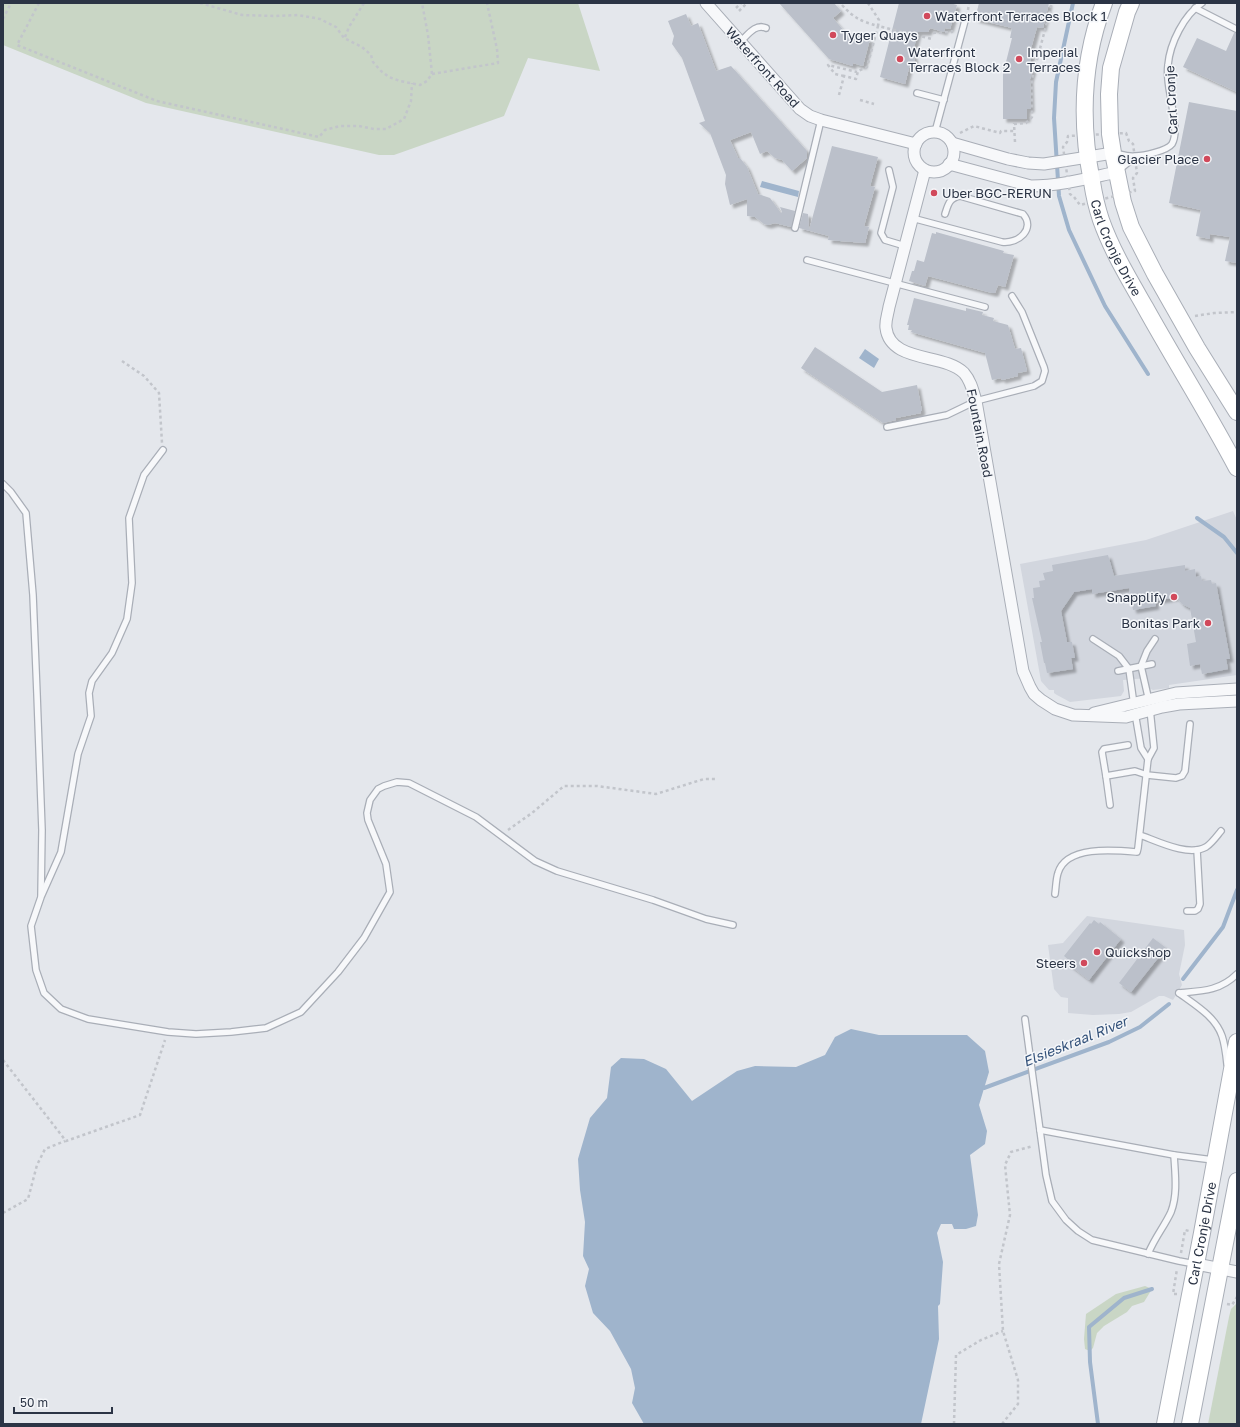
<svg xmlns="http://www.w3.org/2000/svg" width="1240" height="1427" font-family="'Golos Text',sans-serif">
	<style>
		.built { fill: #d2d6de }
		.green { fill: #c9d6c5 }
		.water { fill: #9fb4cc }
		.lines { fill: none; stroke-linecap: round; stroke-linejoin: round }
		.stream { stroke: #9fb4cc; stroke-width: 4 }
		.building { fill: #bbc0ca; filter: url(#shadow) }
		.service-casing { stroke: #a9aeb7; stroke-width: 8 }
		.minor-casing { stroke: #a9aeb7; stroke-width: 13 }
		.secondary-casing { stroke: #a9aeb7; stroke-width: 18 }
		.path { stroke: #c2c5cb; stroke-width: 2.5; stroke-dasharray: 3 3; stroke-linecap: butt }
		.service { stroke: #f7f8fa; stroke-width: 5.5 }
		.minor { stroke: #f7f8fa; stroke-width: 11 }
		.secondary { stroke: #fff; stroke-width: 16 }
		.poi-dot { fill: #d1495b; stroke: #f4f6f9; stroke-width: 1.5 }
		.labels { text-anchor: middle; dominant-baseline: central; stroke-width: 3; stroke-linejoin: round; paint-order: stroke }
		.poi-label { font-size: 13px; fill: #2b3445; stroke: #f4f6f9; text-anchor: start }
		.street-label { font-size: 13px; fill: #2b3445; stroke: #f4f6f9 }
		.water-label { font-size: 14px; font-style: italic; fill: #34527a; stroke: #f4f6f9 }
	</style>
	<defs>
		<filter id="shadow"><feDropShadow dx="3.5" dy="3.5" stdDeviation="1" flood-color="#0004"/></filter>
	</defs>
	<rect width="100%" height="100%" fill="#e4e7ec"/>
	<g class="built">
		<polygon points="1233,511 1237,520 1237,675 1169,685 1169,688 1153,690 1149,688 1148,678 1123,680 1124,691 1121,696 1070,702 1057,695 1054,693 1054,690 1049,690 1041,681 1020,564 1146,540"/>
		<polygon points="1087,916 1184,930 1185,945 1179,974 1182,985 1173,1000 1164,996 1159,996 1131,1012 1119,1014 1093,1015 1068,1013 1068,998 1061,997 1054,989 1048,945 1063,943"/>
	</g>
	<g class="green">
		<polygon points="3,3 578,3 600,71 528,58 504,116 394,155 379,155 146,103 3,45"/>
		<polygon points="1145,1286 1152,1289 1144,1302 1132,1306 1127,1312 1104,1326 1097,1333 1093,1348 1090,1351 1085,1349 1084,1339 1086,1314 1116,1294"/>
		<polygon points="1237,1303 1237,1424 1208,1424 1229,1317 1231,1309"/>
	</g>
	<g class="water">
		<polygon points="762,181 799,191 798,197 760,187"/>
		<polygon points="865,349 879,359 874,368 859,358"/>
		<polygon points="851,1029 879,1035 967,1035 985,1051 989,1072 979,1105 987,1131 985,1144 970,1155 978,1215 976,1226 966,1229 954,1229 952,1224 941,1224 937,1233 943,1262 940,1304 938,1306 939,1339 921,1424 644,1424 632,1403 635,1388 631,1369 610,1331 593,1313 585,1286 589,1269 583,1256 585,1222 580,1190 578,1159 590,1118 607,1098 611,1067 621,1058 644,1059 666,1069 692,1101 737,1071 755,1066 796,1067 825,1055 835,1037"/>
	</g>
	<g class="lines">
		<g class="stream">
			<polyline points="1073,3 1056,82 1054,118 1059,196 1069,230 1105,306 1148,374"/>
			<polyline points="1197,518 1224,537 1237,553"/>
			<polyline points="1183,979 1223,927 1237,890"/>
			<polyline points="984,1088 1109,1042 1140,1027 1169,1004"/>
			<polyline points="1098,1424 1090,1362 1089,1327 1124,1298 1152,1289"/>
		</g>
	</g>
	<g class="building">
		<polygon points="779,3 834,3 841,11 833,18 845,32 870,39 863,66 853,63 853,66 829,59"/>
		<polygon points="899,3 950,3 957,5 950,29 945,28 944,32 930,28 928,32 918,32 913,51 915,61 909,68 905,84 880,77"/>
		<polygon points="979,3 1049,3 1043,28 1037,27 1030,52 1032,53 1029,68 1033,69 1030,79 1031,109 1027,109 1027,119 1003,119 1003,65 1005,66 1012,38 1010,38 1012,28 975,19"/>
		<polygon points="686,14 691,26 698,23 716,71 731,66 807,151 807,158 792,171 782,160 775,158 767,151 760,154 751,132 730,140 738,158 740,158 747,167 758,194 770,198 781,213 782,212 780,207 795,211 791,227 775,223 768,225 764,224 755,217 747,216 747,199 730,205 725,184 726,175 710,133 699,123 705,121 682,58 672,44 674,36 668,21"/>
		<polygon points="1234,33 1237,33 1237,92 1183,67 1197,38 1226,51"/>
		<polygon points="1189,102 1237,111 1237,263 1225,261 1230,237 1210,234 1210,239 1196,236 1201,210 1169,203"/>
		<polygon points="832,146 878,157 870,186 875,187 864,226 869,227 865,243 828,240 829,236 799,228 803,213 808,214 809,230"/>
		<polygon points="936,232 1004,251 1003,253 1014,255 1005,287 998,285 995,293 992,293 928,276 925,286 909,281 912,271 914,271 917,260 924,262 932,233 936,234"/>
		<polygon points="914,298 966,311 966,308 983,312 982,315 994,318 993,321 1008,325 1015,349 1021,348 1027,371 1018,373 1018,376 1002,380 1001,378 992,380 985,353 911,332 912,330 908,330 909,325 907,325"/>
		<polygon points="815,347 882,392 917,385 922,411 921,411 921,413 896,418 896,420 883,423 801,368"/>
		<polygon points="1108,555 1114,576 1185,565 1185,571 1195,569 1196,577 1201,576 1202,581 1211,580 1212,584 1216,583 1230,659 1226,659 1228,669 1202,674 1200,664 1190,666 1187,644 1196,642 1190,608 1182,604 1176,597 1155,601 1156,606 1133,610 1129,588 1092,594 1092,589 1074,592 1061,611 1067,642 1072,642 1075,658 1071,658 1073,669 1047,673 1045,663 1044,663 1040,642 1042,642 1032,598 1034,598 1033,588 1040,587 1039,581 1045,580 1043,573 1053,571 1052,565"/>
		<polygon points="1094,920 1099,924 1100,922 1121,939 1089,980 1068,964 1070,961 1064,956 1090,923 1091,924"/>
		<polygon points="1153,938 1166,948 1131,992 1119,983"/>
	</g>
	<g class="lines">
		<g class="service-casing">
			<g id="service">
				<polyline points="1195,8 1236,29"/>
				<path d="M740,42c7,-6 15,-19 26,-14"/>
				<polyline points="917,93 944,100"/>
				<polyline points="935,132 966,17"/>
				<path d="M1114,153c6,1 14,4 21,3 8,0 32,-5 37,-12 6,-11 1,-28 0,-39 -2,-13 -6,-27 -4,-40 2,-22 16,-50 34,-62"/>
				<polyline points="889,170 893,187 881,233 885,240 905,246"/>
				<polyline points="1118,171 1135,157"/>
				<path d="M912,218l90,24c16,2 34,-13 21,-28l-63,-18c-11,2 -12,9 -15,18"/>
				<polyline points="795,228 821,120"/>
				<polyline points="807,260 985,307"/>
				<polyline points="887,427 947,415 976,401 1034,386 1042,381 1045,371 1044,367 1022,312 1012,296"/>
				<polyline points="163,450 144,475 129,518 132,583 127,619 112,653 92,681 89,693 91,716 78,754 61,852 41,897 31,926 36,970 44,993 61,1009 88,1019 168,1032 196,1034 231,1032 266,1028 301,1012 338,972 364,938 390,892 386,864 368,820 367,813 370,800 378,789 384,786 397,782 409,783 476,817 535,861 557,871 653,900 706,919 733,925"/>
				<polyline points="3,484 11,492 26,513 33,595 37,694 42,830 41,895"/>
				<polyline points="1093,639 1119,656 1129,669 1134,705"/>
				<polyline points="1118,671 1152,664"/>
				<polyline points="1149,701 1141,666 1147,651 1155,639"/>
				<polyline points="1135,713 1141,748 1148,759"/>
				<polyline points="1128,745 1104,749 1102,752 1106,776 1135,771 1147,775 1176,778 1182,776 1185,771 1190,724"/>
				<polyline points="1106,776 1110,805"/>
				<path d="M1140,835c17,6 48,22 66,12 6,-4 10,-10 15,-16"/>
				<path d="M1055,894c1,-7 1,-15 3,-21 8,-28 57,-23 79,-21l1,-4 10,-89 6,-11 -4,-39"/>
				<polyline points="1187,911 1195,911 1198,909 1200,904 1197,850"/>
				<path d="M1179,993c16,12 36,23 43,43 3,9 4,18 5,28"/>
				<path d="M1179,993c23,-2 41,-2 58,-19"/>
				<polyline points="1025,1019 1046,1175 1052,1201 1066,1220 1078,1231 1092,1240 1179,1261 1195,1264"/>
				<polyline points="1040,1130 1174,1155 1213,1160"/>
				<path d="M1148,1254c7,-17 16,-27 23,-42 7,-18 4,-39 3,-57"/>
			</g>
		</g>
		<g class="minor-casing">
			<g id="minor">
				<polyline points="706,3 800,109 810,116 821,120 916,144"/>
				<circle cx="934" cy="152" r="20"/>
				<polyline points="952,143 1008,159 1028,163 1044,164 1113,153"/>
				<path d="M949,164l82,22c29,0 58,-8 86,-14"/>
				<path d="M925,170l-36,137c-1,7 -4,14 -3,21 4,35 58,25 78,45 7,8 9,18 12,28l47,270 7,16 4,7 7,6 14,9 18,6 53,2 36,-10 17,-3 58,-3"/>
				<polyline points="1094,713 1176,693 1237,689"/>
				<polyline points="1196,1264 1237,1272"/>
			</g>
		</g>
		<g class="secondary-casing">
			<g id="secondary">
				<path id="s1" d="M1104,3c-22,58 -24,119 -12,179 2,13 5,26 9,38 11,31 28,59 44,87 30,54 63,106 92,161"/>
				<polyline points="1131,3 1127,12 1111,68 1109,94 1110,134 1113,153 1123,202 1131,227 1155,274 1197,348 1237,412"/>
				<path id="s2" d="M1165,1424l37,-191 35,-191"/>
				<polyline points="1190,1424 1237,1181"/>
			</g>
		</g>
		<g class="path">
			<polyline points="39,3 17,45 157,101 319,137 325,130 340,126 359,126 374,129 386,129 404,119 411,101 412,83"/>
			<polyline points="200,3 242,15 275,16 298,15 320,19 336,27 344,38 362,47 371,55 373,62 381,71 389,77 400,81 420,85 427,81 432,74 428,35 422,3"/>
			<path d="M842,5c12,13 18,16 36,21l1,-6 -11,-17"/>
			<polyline points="736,8 741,3"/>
			<polyline points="968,10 969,3"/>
			<polyline points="739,11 747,3"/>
			<polyline points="3,19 11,3"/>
			<polyline points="933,33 952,32 952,30"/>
			<polyline points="345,37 349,27 364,3"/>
			<polyline points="432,74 498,63 497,49 487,3"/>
			<polyline points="844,76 835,74 828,65 857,72"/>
			<polyline points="839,95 844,76 856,79 858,71 867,67 878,26 932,39"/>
			<polyline points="860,100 874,104"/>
			<polyline points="960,133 974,126 1000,133 1001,131 1015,131"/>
			<polygon points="1126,133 1129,141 1133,144 1137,173 1133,178 1135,191 1080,205 1074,197 1070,194 1063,147 1067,142 1068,136"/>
			<polyline points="1015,142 1014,124 1026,123 1032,117 1032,79 1052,3"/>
			<polyline points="1195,316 1214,313 1237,312"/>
			<polyline points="122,361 144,376 159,393 162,443"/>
			<polyline points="508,830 532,813 564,786 597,786 656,794 704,779 717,779"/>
			<polyline points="3,1060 66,1141 140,1115 165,1040"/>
			<polyline points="3,1213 28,1199 37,1165 45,1149 65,1141"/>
			<polyline points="1181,1253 1185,1230 1189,1231"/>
			<polyline points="1177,1294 1173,1294 1177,1269"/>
			<polyline points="1227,1304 1232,1305 1237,1297"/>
			<polyline points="954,1424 956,1355 981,1340 1003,1331"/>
			<polyline points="1002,1424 1018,1404 1018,1380 1003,1331 999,1264 1010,1215 1005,1165 1011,1152 1033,1146"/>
		</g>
		<use href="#service" class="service"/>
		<use href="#minor" class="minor"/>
		<use href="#secondary" class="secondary"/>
	</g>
	<g class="poi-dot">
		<circle cx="927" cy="16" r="4"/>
		<circle cx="833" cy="35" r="4"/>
		<circle cx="900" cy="59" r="4"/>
		<circle cx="1019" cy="59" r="4"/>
		<circle cx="1207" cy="159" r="4"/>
		<circle cx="934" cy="193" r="4"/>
		<circle cx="1174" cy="597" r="4"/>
		<circle cx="1208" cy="623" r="4"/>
		<circle cx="1097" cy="952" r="4"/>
		<circle cx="1084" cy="963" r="4"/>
	</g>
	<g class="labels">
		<g class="poi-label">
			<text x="935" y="16">Waterfront Terraces Block 1</text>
			<text x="841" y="35">Tyger Quays</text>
			<text x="908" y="52">Waterfront<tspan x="908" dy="15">Terraces Block 2</tspan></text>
			<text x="1027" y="52">Imperial<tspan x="1027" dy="15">Terraces</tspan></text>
			<text x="1199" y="159" text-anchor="end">Glacier Place</text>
			<text x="942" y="193">Uber BGC-RERUN</text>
			<text x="1166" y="597" text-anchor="end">Snapplify</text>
			<text x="1200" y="623" text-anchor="end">Bonitas Park</text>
			<text x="1105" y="952">Quickshop</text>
			<text x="1076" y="963" text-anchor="end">Steers</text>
		</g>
		<g class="street-label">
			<text transform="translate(763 67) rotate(48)">Waterfront Road</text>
			<text transform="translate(1171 100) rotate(-93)">Carl Cronje</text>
			<text stroke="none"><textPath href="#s1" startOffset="252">Carl Cronje Drive</textPath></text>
			<text transform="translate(980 433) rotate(79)">Fountain Road</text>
			<text stroke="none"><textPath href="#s2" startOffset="194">Carl Cronje Drive</textPath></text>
		</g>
		<g class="water-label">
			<text transform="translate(1075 1041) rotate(-22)">Elsieskraal River</text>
		</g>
	</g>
	<rect width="1240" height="1427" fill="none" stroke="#2b3445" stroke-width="8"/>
	<path d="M14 1407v6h98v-6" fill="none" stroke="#2b3445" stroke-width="2"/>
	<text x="20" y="1407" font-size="12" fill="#2b3445" stroke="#f4f6f9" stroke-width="3" paint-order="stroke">50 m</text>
</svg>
